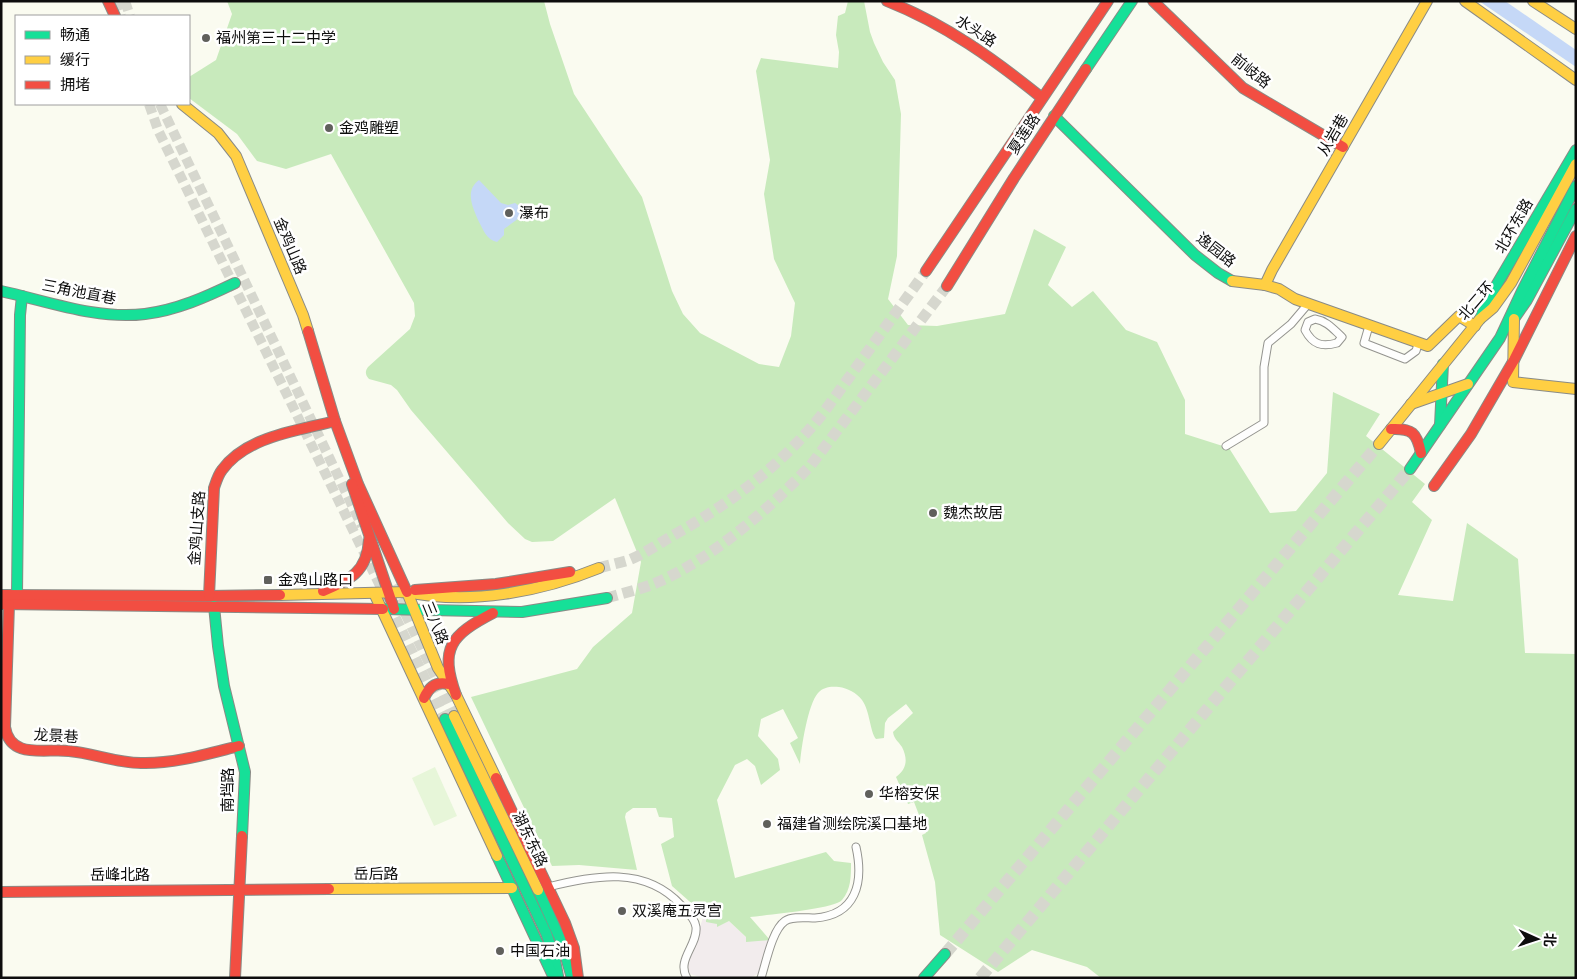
<svg xmlns="http://www.w3.org/2000/svg" width="1577" height="979" font-family="'Times New Roman','Noto Sans SC',serif">
	<style>
		.industrial { fill: #f2eced }
		.forest { fill: #c8eabc }
		.pitch { fill: #e7f6d9 }
		.water { fill: #c5d8f7 }
		.lines { fill: none; stroke-linecap: round; stroke-linejoin: round }
		.secondary-tunnel { stroke: #d6d7ce; stroke-width: 10; stroke-dasharray: 10 5; stroke-linecap: butt }
		.primary-tunnel { stroke: #d6d7ce; stroke-width: 11; stroke-dasharray: 11 5.5; stroke-linecap: butt }
		.highway-tunnel { stroke: #d6d7ce; stroke-width: 12; stroke-dasharray: 12 6; stroke-linecap: butt }
		.street-casing { stroke: #94948f; stroke-width: 9 }
		.fast-casing { stroke: #8a8b86; stroke-width: 12 }
		.slow-casing { stroke: #8a8b86; stroke-width: 12 }
		.jam-casing { stroke: #8a8b86; stroke-width: 12 }
		.street { stroke: #fefefd; stroke-width: 7 }
		.fast { stroke: #16e098; stroke-width: 10 }
		.slow { stroke: #ffcf43; stroke-width: 10 }
		.jam { stroke: #f24e42; stroke-width: 10 }
		.poi-dot { fill: #60605c; stroke: #fff; stroke-width: 2 }
		.labels { text-anchor: middle; dominant-baseline: central; stroke-width: 5; stroke-linejoin: round; paint-order: stroke }
		.street-label { font-size: 15px; fill: #0d0d0d; stroke: #fff }
		.poi-label { font-size: 15px; fill: #0d0d0d; stroke: #fff; text-anchor: start }
	</style>
	<rect width="100%" height="100%" fill="#fafbf0"/>
	<polygon class="industrial" points="704,915 717,924 717,926 729,921 746,937 770,940 759,973 750,978 704,978 690,974 687,964"/>
	<path class="forest" d="M227,1h317l6,23 24,70 68,103 30,94 11,23 17,19 59,31 20,3 12,-31 4,-33 -21,-44 -10,-65 6,-34 -14,-89 5,-13 77,10 1,-16 -3,-17 2,-19 7,-3 3,-12h16l6,31 4,11 9,19 12,18 6,34 -4,142 -9,43 20,26 29,1 68,-12 29,-85 32,18 -18,38 24,22 21,-16 33,39 31,12 28,58v34l44,14 41,65 26,-2 31,-38 6,-81 47,22 -14,22 59,48 -13,18 20,18 -34,75 55,6 14,-78 51,36 7,94 51,1v324h-475l-14,-11 -55,-17 -34,22 -58,-37 -5,-53 -13,-47 4,-2 -12,-31 -6,2 -12,-27c11,-8 12,-18 6,-30 -4,-6 -8,-8 -9,-15l20,-19 -7,-9 -18,14 -3,5 -1,15 -8,1c-6,-7 -6,-28 -14,-39 -5,-7 -15,-12 -23,-13 -8,-1 -16,0 -21,6 -10,11 -17,55 -18,71l-10,-21 8,-5 -15,-29 -22,10 -3,17 20,23 2,11 -19,15 -6,-19 -8,-7 -12,6 -18,35 18,78 91,-26 8,9 17,2c0,13 0,27 -9,37 -8,9 -76,15 -92,17l20,23 -24,2v-5l-17,-16 -12,6v-3l-11,-2v-6l-34,-30 -11,-42 13,-7 -2,-19 -13,-1 -3,-9h-23l-7,5 -1,4 12,53 -58,-5 -27,1 -81,-169 106,-28 16,-22 39,-34 9,-51 -26,-64 -62,43 -21,1 -7,-3 -17,-16 -97,-113 -14,-20 -6,-5 -22,-6c-4,-4 -4,-8 -1,-12l42,-38 5,-13 -1,-13 -83,-149 -45,15 -29,-8 -20,-27 -48,-36v-21l27,-17 16,-46z"/>
	<polygon class="pitch" points="435,767 457,816 434,826 412,778"/>
	<g class="water">
		<polygon points="1479,1 1505,1 1576,50 1576,67"/>
		<path d="M479,180l22,23 7,2 7,-2 10,7 -3,6 -18,13v6l-7,7c-11,-3 -13,-11 -18,-20 -6,-14 -15,-31 0,-42z"/>
	</g>
	<g class="lines">
		<g class="secondary-tunnel">
			<polyline points="116,1 121,16"/>
			<polyline points="125,1 130,16"/>
			<polyline points="149,104 158,130 445,719"/>
			<polyline points="160,104 362,526"/>
			<polyline points="392,586 454,716"/>
		</g>
		<g class="primary-tunnel">
			<path d="M599,568c10,-3 20,-5 30,-8 15,-6 29,-16 43,-24 59,-33 110,-71 152,-124l102,-141"/>
			<path d="M607,598c16,-5 35,-9 51,-16 55,-24 112,-74 153,-117l136,-179"/>
		</g>
		<g class="highway-tunnel">
			<polyline points="945,954 1379,444"/>
			<polyline points="980,978 1410,469"/>
		</g>
		<g class="street-casing">
			<g id="street">
				<path d="M1315,319c12,2 18,10 27,18l-5,6c-15,4 -24,2 -32,-13l3,-8z"/>
				<polyline points="1369,326 1364,343 1405,359 1416,351 1418,344"/>
				<polyline points="1226,446 1264,423 1264,367 1268,343 1291,324 1308,304"/>
				<path d="M548,887c47,-12 97,-21 133,18 6,7 14,13 15,22 2,18 -20,33 -9,51"/>
				<path d="M761,978c5,-15 11,-48 24,-57 7,-5 21,-3 30,-3 41,-3 49,-35 41,-71"/>
			</g>
		</g>
		<g class="fast-casing">
			<g id="fast">
				<polyline points="1086,69 1132,1"/>
				<polyline points="1054,116 1195,255 1218,273 1232,281"/>
				<path d="M1,291c46,10 96,29 144,23 32,-4 61,-17 90,-31"/>
				<polyline points="1480,319 1487,301 1576,150"/>
				<polyline points="1511,323 1527,300 1576,209"/>
				<polyline points="1440,425 1443,364"/>
				<polyline points="1410,469 1500,338 1522,291 1576,186"/>
				<polyline points="9,605 17,595 20,315 22,296"/>
				<polyline points="214,606 218,646 224,686 245,772 242,836"/>
				<polyline points="383,609 522,612 607,598"/>
				<polyline points="445,719 546,933 554,955 558,976"/>
				<polyline points="497,856 554,978"/>
				<polyline points="538,890 562,943 572,978"/>
				<polyline points="924,978 945,954"/>
			</g>
		</g>
		<g class="slow-casing">
			<g id="slow">
				<polyline points="1465,1 1576,80"/>
				<polyline points="1533,1 1576,29"/>
				<polyline points="182,104 218,133 236,156 303,315 308,331"/>
				<polyline points="1232,281 1265,285 1279,289 1295,299 1428,346 1459,316 1475,326"/>
				<polyline points="1265,285 1272,270 1427,1"/>
				<polyline points="1514,319 1513,382 1576,389"/>
				<polyline points="1411,404 1468,384"/>
				<polyline points="1379,444 1480,319 1493,308 1511,283 1576,164"/>
				<path d="M407,592c63,13 133,0 192,-24"/>
				<polyline points="374,593 497,856"/>
				<polyline points="280,595 407,592 438,668 456,695 496,778"/>
				<polyline points="454,716 538,890"/>
				<polyline points="329,889 512,888"/>
			</g>
		</g>
		<g class="jam-casing">
			<g id="jam">
				<polyline points="108,1 115,16"/>
				<path d="M887,1c58,23 107,58 155,97"/>
				<polyline points="1153,1 1243,88 1343,147"/>
				<polyline points="926,271 1108,1"/>
				<polyline points="947,286 1014,178 1086,69"/>
				<polyline points="308,331 335,421 358,484 407,592"/>
				<path d="M1391,429c21,-1 26,4 30,24"/>
				<polyline points="352,484 394,609"/>
				<polyline points="1434,486 1471,434 1514,360 1576,236"/>
				<polyline points="415,590 496,584 570,572"/>
				<path d="M323,591c27,-11 44,-19 46,-51"/>
				<polyline points="1,595 209,596 280,595"/>
				<path d="M209,596l5,-108c2,-6 4,-13 8,-18 25,-34 75,-39 113,-49"/>
				<polyline points="1,604 383,609"/>
				<path d="M9,605l-4,122c5,33 41,21 64,24 24,2 47,12 72,12 33,1 66,-9 98,-17"/>
				<path d="M456,695c-17,-47 -5,-60 37,-82"/>
				<path d="M424,698c5,-11 12,-17 24,-14"/>
				<polyline points="496,778 565,923 574,948 578,978"/>
				<polyline points="1,892 329,889"/>
				<polyline points="235,978 242,836"/>
			</g>
		</g>
		<use href="#street" class="street"/>
		<use href="#fast" class="fast"/>
		<use href="#slow" class="slow"/>
		<use href="#jam" class="jam"/>
	</g>
	<g class="poi-dot">
		<circle cx="206" cy="38" r="5"/>
		<circle cx="329" cy="128" r="5"/>
		<circle cx="509" cy="213" r="5"/>
		<circle cx="933" cy="513" r="5"/>
		<rect x="263" y="575" width="10" height="10" rx="2.5"/>
		<circle cx="869" cy="794" r="5"/>
		<circle cx="767" cy="824" r="5"/>
		<circle cx="622" cy="911" r="5"/>
		<circle cx="500" cy="951" r="5"/>
	</g>
	<g class="labels">
		<g class="street-label">
			<text transform="translate(976 31) rotate(33)">水头路</text>
			<text transform="translate(1251 71) rotate(39)">前岐路</text>
			<text transform="translate(1024 134) rotate(-57)">夏莲路</text>
			<text transform="translate(1333 135) rotate(-60)">从岩巷</text>
			<text transform="translate(1514 226) rotate(-60)">北环东路</text>
			<text transform="translate(290 246) rotate(67)">金鸡山路</text>
			<text transform="translate(1216 250) rotate(38)">逸园路</text>
			<text transform="translate(79 292) rotate(11)">三角池直巷</text>
			<text transform="translate(1476 301) rotate(-49)">北二环</text>
			<text transform="translate(197 528) rotate(-86)">金鸡山支路</text>
			<text transform="translate(435 623) rotate(68)">三八路</text>
			<text transform="translate(56 736) rotate(3)">龙景巷</text>
			<text transform="translate(228 790) rotate(-90)">南垱路</text>
			<text transform="translate(530 839) rotate(64)">湖东东路</text>
			<text x="376" y="874">岳后路</text>
			<text x="120" y="875">岳峰北路</text>
		</g>
		<g class="poi-label">
			<text x="216" y="38">福州第三十二中学</text>
			<text x="339" y="128">金鸡雕塑</text>
			<text x="519" y="213">瀑布</text>
			<text x="943" y="513">魏杰故居</text>
			<text x="278" y="580">金鸡山路口</text>
			<text x="879" y="794">华榕安保</text>
			<text x="777" y="824">福建省测绘院溪口基地</text>
			<text x="632" y="911">双溪庵五灵宫</text>
			<text x="510" y="951">中国石油</text>
		</g>
	</g>
	<rect width="1577" height="979" fill="none" stroke="#0d0d0d" stroke-width="5"/>
	<rect x="15" y="15" width="175" height="90" fill="#ffffff" stroke="#9e9e9e"/>
	<rect x="25" y="31" width="25" height="8" fill="#16e098" stroke="#9e9e9e"/>
	<text x="60" y="40" font-size="15" fill="#0d0d0d">畅通</text>
	<rect x="25" y="56" width="25" height="8" fill="#ffcf43" stroke="#9e9e9e"/>
	<text x="60" y="65" font-size="15" fill="#0d0d0d">缓行</text>
	<rect x="25" y="81" width="25" height="8" fill="#f24e42" stroke="#9e9e9e"/>
	<text x="60" y="90" font-size="15" fill="#0d0d0d">拥堵</text>
	<g transform="translate(1537 939) rotate(93)" stroke="#ffffff" stroke-width="4" paint-order="stroke">
	<path d="M0-4L9 19L0 12L-9 19Z" fill="#0d0d0d"/>
	<text y="-8" font-size="14" font-weight="bold" text-anchor="middle" fill="#0d0d0d">北</text>
	</g>
</svg>
